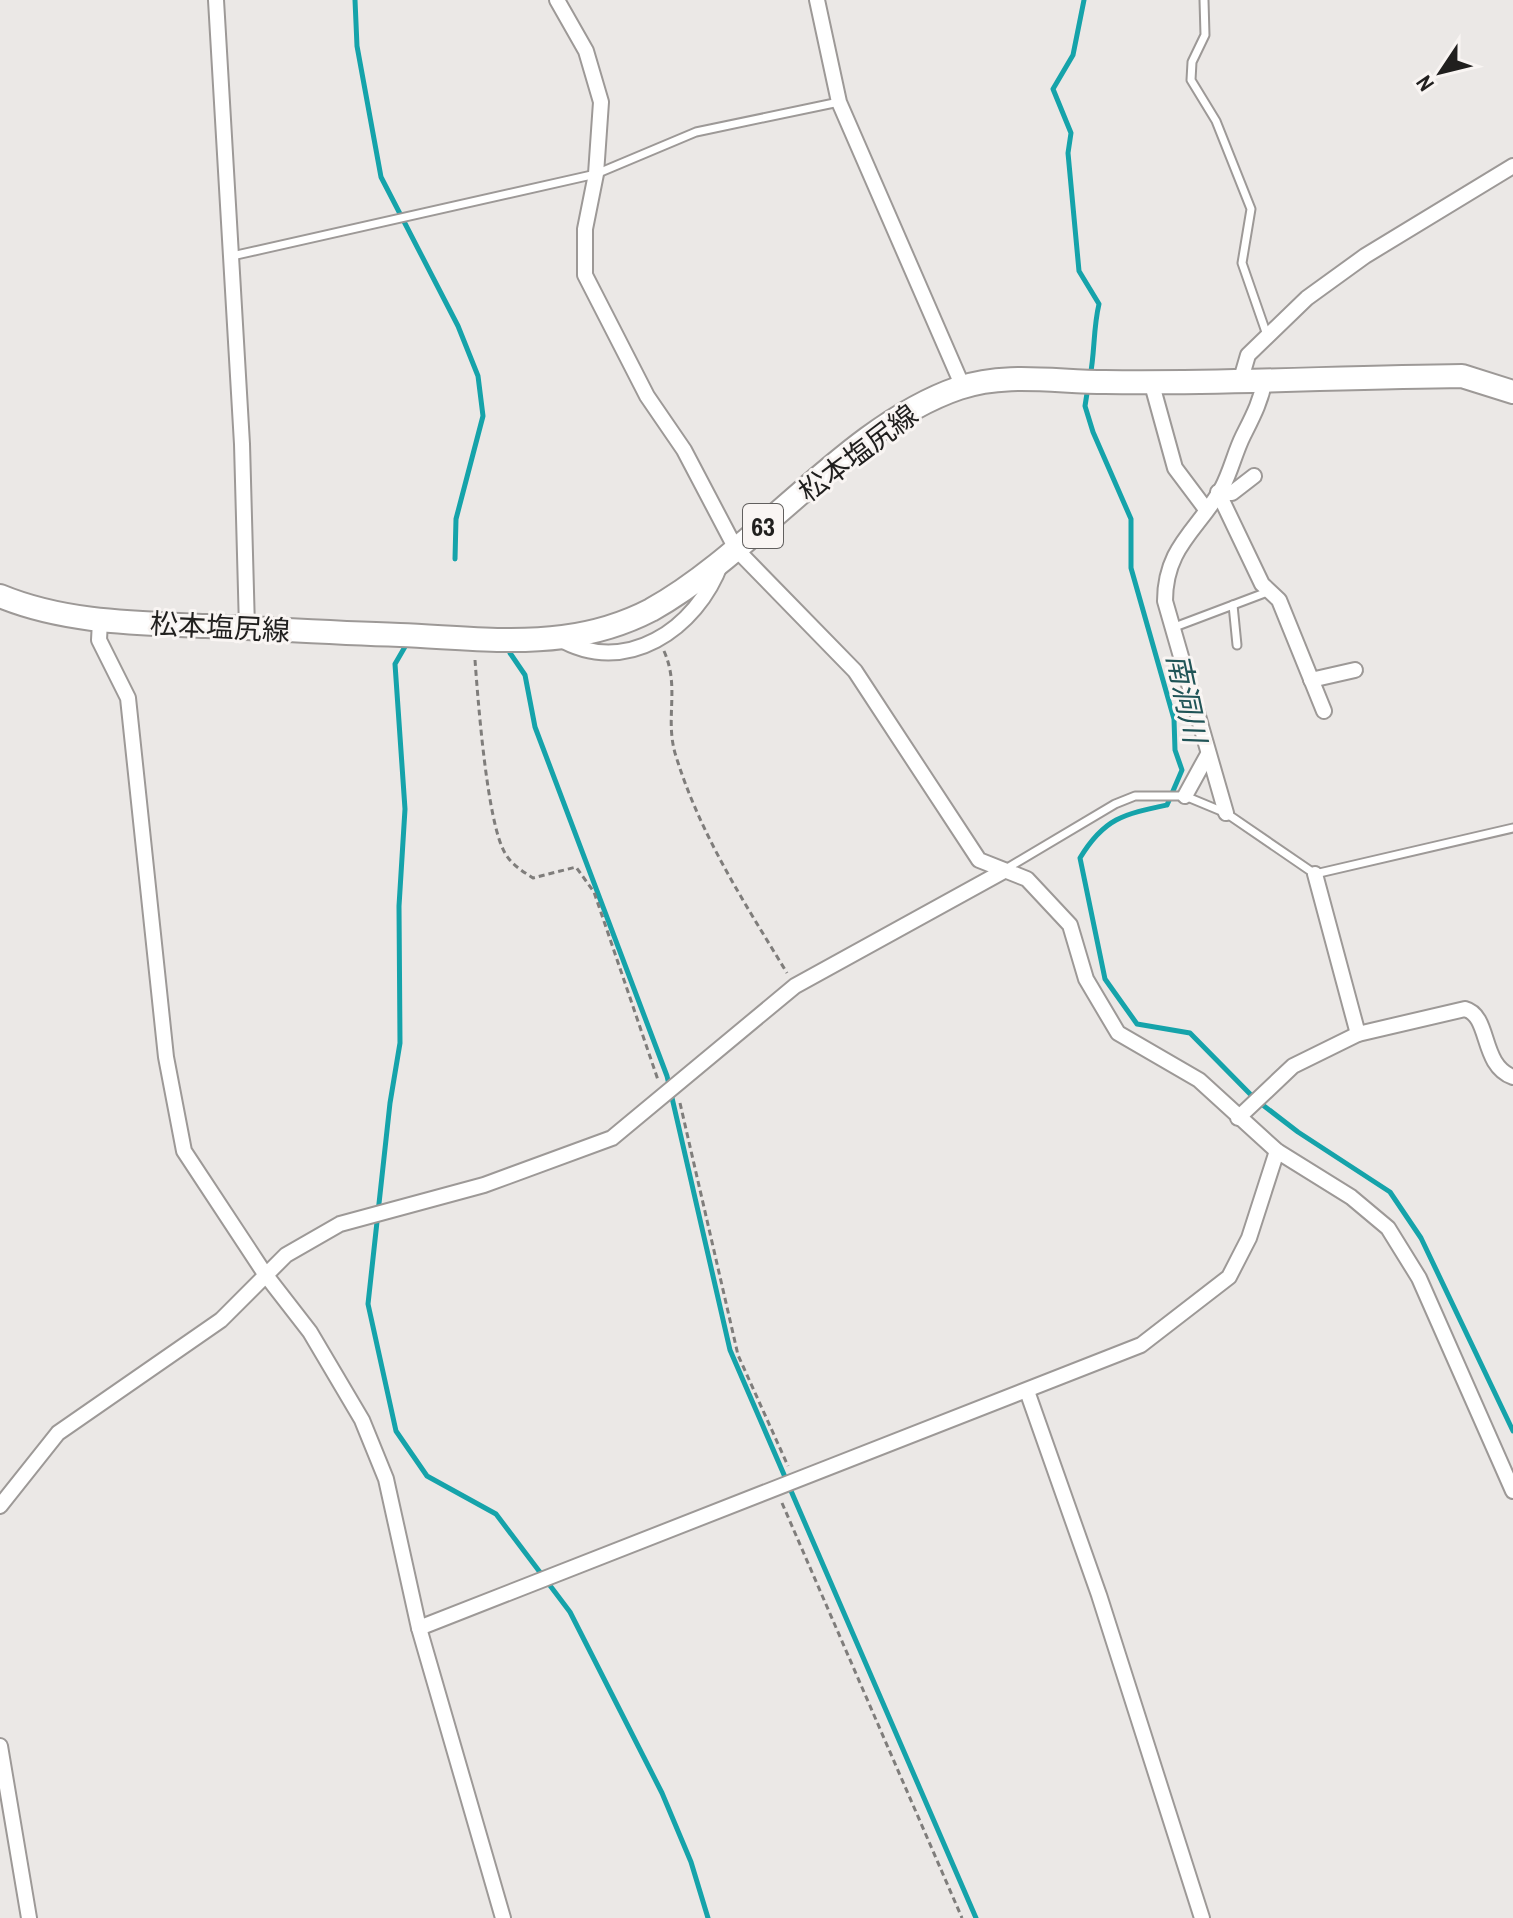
<svg xmlns="http://www.w3.org/2000/svg" width="1513" height="1918" font-family="'Archivo Narrow','Noto Sans JP',sans-serif">
	<style>
		.lines { fill: none; stroke-linecap: round; stroke-linejoin: round }
		.stream { stroke: #15a3aa; stroke-width: 5 }
		.service-casing { stroke: #9d9997; stroke-width: 11 }
		.minor-casing { stroke: #9d9997; stroke-width: 18 }
		.primary-casing { stroke: #9d9997; stroke-width: 26 }
		.path { stroke: #7f7d7b; stroke-width: 3; stroke-dasharray: 6 4; stroke-linecap: butt }
		.service { stroke: #fff; stroke-width: 7 }
		.minor { stroke: #fff; stroke-width: 14 }
		.primary { stroke: #fff; stroke-width: 22 }
		.labels { text-anchor: middle; dominant-baseline: central; stroke-width: 6; stroke-linejoin: round; paint-order: stroke }
		.shield { fill: #f9f5f3; stroke: #615f5e; stroke-width: 2 }
		.shield-label { font-size: 26px; font-weight: bold; fill: #201f1e }
		.street-label { font-size: 28px; fill: #201f1e; stroke: #f9f5f3 }
		.water-label { font-size: 30px; font-style: italic; fill: #205457; stroke: #f9f5f3 }
	</style>
	<rect width="100%" height="100%" fill="#ebe8e6"/>
	<g class="lines">
		<g class="stream">
			<polyline points="355,0 357,46 381,177 458,326 478,376 483,416 456,519 455,559"/>
			<path d="M1084,0l-11,55 -20,34 18,44 -3,20 11,118 20,33c-6,25 -4,48 -9,73"/>
			<path d="M1088,387l-3,19 8,26 38,87v49l43,151 1,31 7,20 -15,35c-43,9 -63,13 -87,53l25,121 32,45 53,9 65,66 43,33 92,60 31,46 92,193"/>
			<polyline points="406,645 395,664 405,809 399,906 400,1043 390,1103 368,1304 396,1431 427,1476 496,1514 570,1612 662,1793 691,1862 708,1918"/>
			<polyline points="510,653 525,675 535,727 667,1076 730,1350 976,1918"/>
		</g>
		<g class="service-casing">
			<g id="service">
				<polyline points="1204,0 1205,35 1192,62 1191,80 1216,121 1251,209 1242,263 1267,335"/>
				<polyline points="232,256 596,174 696,132 839,102"/>
				<polyline points="1233,605 1237,645"/>
				<polyline points="1172,628 1270,591"/>
				<polyline points="1004,870 1115,804 1135,796 1185,796 1226,813 1315,874 1513,828"/>
			</g>
		</g>
		<g class="minor-casing">
			<g id="minor">
				<polyline points="216,0 242,444 247,628"/>
				<polyline points="557,0 586,51 601,102 596,174 585,229 585,275 647,396 684,450 736,549 855,671 979,860 1027,879 1070,925 1086,979 1118,1033 1199,1080 1277,1151 1351,1197 1388,1228 1419,1278 1513,1491"/>
				<polyline points="817,0 839,102 963,387"/>
				<polyline points="1241,379 1248,355 1307,298 1365,256 1513,166"/>
				<polyline points="1151,381 1175,468 1205,508"/>
				<polyline points="1254,476 1232,493 1218,492 1262,584 1279,600 1324,711"/>
				<polyline points="100,621 99,640 128,698 166,1057 184,1151 265,1274 310,1332 362,1420 386,1479 419,1628 503,1918"/>
				<path d="M558,638c67,40 139,-9 163,-75"/>
				<polyline points="1311,680 1355,670"/>
				<polyline points="1185,796 1207,756"/>
				<path d="M1226,813l-61,-212c0,-54 33,-71 57,-113 9,-17 13,-36 21,-52 10,-20 18,-35 22,-57"/>
				<polyline points="1315,874 1358,1034"/>
				<path d="M1238,1118l55,-52 65,-32 107,-25c26,7 15,56 48,68"/>
				<polyline points="1027,1391 1099,1595 1202,1918"/>
				<polyline points="0,1506 58,1433 221,1320 286,1255 340,1224 484,1185 612,1138 795,986 1002,872"/>
				<polyline points="419,1628 1141,1345 1229,1277 1249,1238 1277,1151"/>
				<polyline points="0,1746 29,1918"/>
			</g>
		</g>
		<g class="primary-casing">
			<path id="primary" d="M0,596c65,27 137,27 206,30 65,3 129,7 194,9 53,2 110,9 163,2 30,-4 61,-13 88,-27 105,-58 196,-184 308,-222 47,-16 97,-6 146,-6 119,2 238,-5 357,-6l51,16"/>
		</g>
		<g class="path">
			<path d="M664,651c16,36 1,66 11,102 24,80 69,149 112,220"/>
			<path d="M475,660c3,40 12,163 30,193 6,11 17,18 28,25l43,-11 18,25 64,188"/>
			<polyline points="680,1103 738,1355 788,1466"/>
			<polyline points="782,1503 962,1918"/>
		</g>
		<use href="#service" class="service"/>
		<use href="#minor" class="minor"/>
		<use href="#primary" class="primary"/>
	</g>
	<g class="labels">
		<rect class="shield" x="743" y="504" width="40" height="44" rx="6"/>
		<g class="shield-label">
			<text x="763" y="526">63</text>
		</g>
		<g class="street-label">
			<text transform="translate(858 453) rotate(-37)">松本塩尻線</text>
			<text transform="translate(220 627) rotate(3)">松本塩尻線</text>
		</g>
		<g class="water-label">
			<text transform="translate(1187 698) rotate(78)">南洞川</text>
		</g>
	</g>
	<g transform="translate(1441 72) rotate(235)" stroke="#f9f5f3" stroke-width="6" paint-order="stroke">
	<path d="M0-6L14 30L0 20L-14 30Z" fill="#201f1e"/>
	<text y="-12" font-size="22" font-weight="bold" text-anchor="middle" fill="#201f1e">N</text>
	</g>
</svg>
